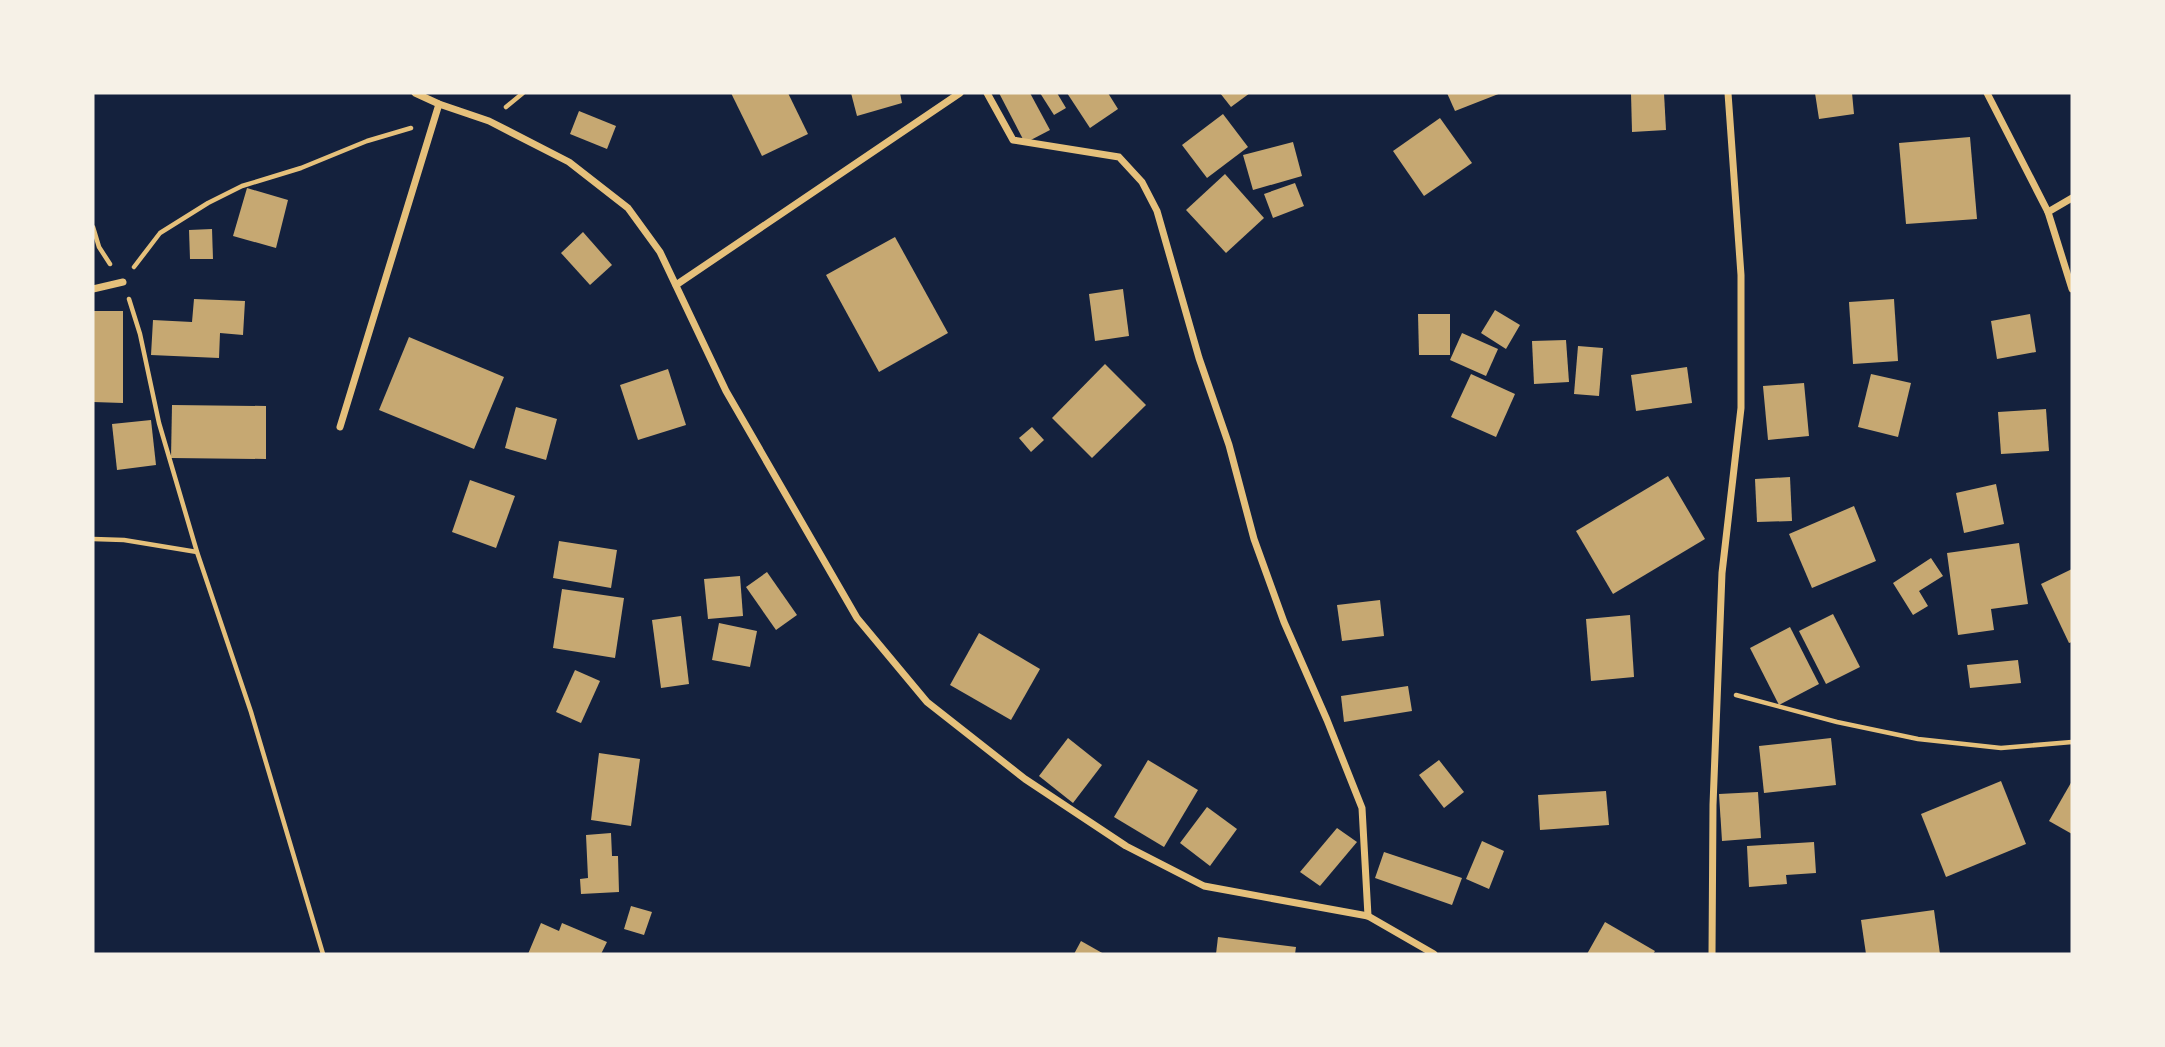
<svg xmlns="http://www.w3.org/2000/svg" width="2165" height="1047" font-family="'Open Sans',sans-serif">
	<style>
		.building { fill: #c6a872 }
		.lines { fill: none; stroke-linecap: round; stroke-linejoin: round }
		.path { stroke: #e5c07b; stroke-width: 4.5 }
		.minor { stroke: #e5c07b; stroke-width: 7 }
	</style>
	<rect width="100%" height="100%" fill="#14213d"/>
	<g class="building">
		<polygon points="731,93 788,93 808,134 762,156"/>
		<polygon points="851,93 900,93 902,103 857,116"/>
		<polygon points="999,93 1030,93 1050,130 1025,143"/>
		<polygon points="1040,93 1057,93 1066,108 1054,115"/>
		<polygon points="1067,93 1108,93 1118,109 1090,128"/>
		<polygon points="1220,93 1250,93 1231,107"/>
		<polygon points="1447,93 1501,93 1455,111"/>
		<polygon points="1631,93 1664,93 1666,130 1632,132"/>
		<polygon points="1815,93 1852,93 1854,114 1819,119"/>
		<polygon points="579,111 616,126 607,149 570,134"/>
		<polygon points="1223,114 1248,147 1207,178 1182,145"/>
		<polygon points="1440,118 1472,163 1424,196 1393,151"/>
		<polygon points="1970,137 1977,219 1906,224 1899,143"/>
		<polygon points="1293,142 1302,176 1253,190 1243,155"/>
		<polygon points="1225,174 1264,218 1226,253 1186,210"/>
		<polygon points="1295,183 1304,206 1273,218 1264,194"/>
		<polygon points="247,188 288,200 276,248 233,236"/>
		<polygon points="212,229 213,259 190,259 189,230"/>
		<polygon points="583,232 612,265 590,285 561,253"/>
		<polygon points="895,237 948,333 879,372 826,275"/>
		<polygon points="1123,289 1129,336 1095,341 1089,294"/>
		<polygon points="194,299 245,301 243,335 220,333 219,358 151,355 153,320 192,322"/>
		<polygon points="1894,299 1898,361 1853,364 1849,302"/>
		<polygon points="1495,310 1520,325 1506,349 1481,333"/>
		<polygon points="93,311 123,311 123,403 93,402"/>
		<polygon points="1418,314 1450,314 1450,355 1419,355"/>
		<polygon points="2030,314 2036,352 1997,359 1991,321"/>
		<polygon points="1462,333 1498,349 1486,376 1450,360"/>
		<polygon points="409,337 504,377 474,449 379,410"/>
		<polygon points="1566,340 1569,382 1534,384 1532,341"/>
		<polygon points="1578,346 1603,348 1599,396 1574,394"/>
		<polygon points="1105,364 1146,405 1092,458 1052,418"/>
		<polygon points="1687,367 1692,403 1636,411 1631,375"/>
		<polygon points="668,369 686,425 638,440 620,385"/>
		<polygon points="1471,374 1515,394 1496,437 1451,417"/>
		<polygon points="1871,374 1911,383 1898,437 1858,427"/>
		<polygon points="1804,383 1809,436 1768,440 1763,386"/>
		<polygon points="172,405 266,406 266,459 171,458"/>
		<polygon points="516,407 557,419 546,460 505,448"/>
		<polygon points="2046,409 2049,451 2001,454 1998,412"/>
		<polygon points="151,420 156,465 117,470 112,424"/>
		<polygon points="1032,427 1044,440 1031,452 1019,438"/>
		<polygon points="1668,476 1705,539 1613,594 1576,531"/>
		<polygon points="1790,477 1792,521 1757,522 1755,479"/>
		<polygon points="470,480 515,496 496,548 452,532"/>
		<polygon points="1996,484 2004,524 1964,533 1956,493"/>
		<polygon points="1854,506 1876,561 1812,588 1789,534"/>
		<polygon points="559,541 617,550 611,588 553,578"/>
		<polygon points="2019,543 2028,604 1991,609 1994,630 1958,635 1947,553"/>
		<polygon points="1931,558 1943,576 1919,591 1928,606 1913,615 1893,583"/>
		<polygon points="2072,569 2072,642 2069,643 2041,584"/>
		<polygon points="767,572 797,615 776,630 746,587"/>
		<polygon points="740,576 743,616 708,619 704,579"/>
		<polygon points="562,589 624,598 615,658 553,648"/>
		<polygon points="1380,600 1384,636 1342,641 1337,605"/>
		<polygon points="1833,614 1860,667 1826,684 1799,631"/>
		<polygon points="1630,615 1634,677 1591,681 1586,619"/>
		<polygon points="681,616 689,684 661,688 652,620"/>
		<polygon points="719,623 757,631 750,667 712,660"/>
		<polygon points="1790,627 1819,684 1779,705 1750,648"/>
		<polygon points="979,633 1040,669 1011,720 950,685"/>
		<polygon points="2018,660 2021,683 1970,688 1967,665"/>
		<polygon points="575,670 600,681 581,723 556,712"/>
		<polygon points="1408,686 1412,711 1344,722 1341,696"/>
		<polygon points="1068,738 1102,765 1073,803 1039,776"/>
		<polygon points="1831,738 1836,785 1764,793 1759,746"/>
		<polygon points="599,753 640,759 631,826 591,820"/>
		<polygon points="1148,760 1198,790 1164,847 1114,817"/>
		<polygon points="1439,760 1464,792 1444,808 1419,775"/>
		<polygon points="2001,781 2026,844 1946,877 1921,814"/>
		<polygon points="2072,781 2072,834 2049,821"/>
		<polygon points="1606,791 1609,825 1540,830 1538,795"/>
		<polygon points="1758,792 1761,838 1722,841 1719,794"/>
		<polygon points="1207,807 1237,829 1210,866 1180,843"/>
		<polygon points="1337,828 1357,842 1320,886 1300,872"/>
		<polygon points="611,833 612,856 618,856 619,892 581,894 580,879 588,878 586,835"/>
		<polygon points="1482,841 1504,851 1489,889 1466,879"/>
		<polygon points="1814,842 1816,873 1786,875 1787,884 1749,887 1747,846"/>
		<polygon points="1384,852 1462,878 1452,905 1375,878"/>
		<polygon points="631,906 652,912 644,935 624,929"/>
		<polygon points="1934,910 1940,954 1866,954 1861,920"/>
		<polygon points="1605,922 1655,951 1653,954 1587,954"/>
		<polygon points="541,923 559,931 562,923 607,942 601,954 528,954"/>
		<polygon points="1218,937 1296,947 1295,954 1216,954"/>
		<polygon points="1081,941 1104,954 1074,954"/>
	</g>
	<g class="lines">
		<g class="path">
			<polyline points="506,107 523,93"/>
			<polyline points="93,227 99,247 110,264"/>
			<polyline points="134,267 160,233 208,203 242,186 301,168 367,141 411,128"/>
			<polyline points="129,299 140,334 159,423 197,552 251,712 323,954"/>
			<polyline points="93,539 124,540 197,552"/>
			<polyline points="1736,695 1837,722 1918,739 2001,748 2072,742"/>
		</g>
		<g class="minor">
			<polyline points="415,93 439,104 489,121 569,162 628,208 660,252 726,391 857,618 927,702 1025,779 1126,846 1204,886 1368,916 1434,954"/>
			<polyline points="987,93 1013,140 1119,157 1142,182 1157,211 1199,358 1229,445 1254,539 1284,622 1327,720 1362,808 1368,916"/>
			<polyline points="1987,93 2048,212 2072,289"/>
			<polyline points="2048,212 2072,198"/>
			<polyline points="676,285 960,93"/>
			<polyline points="93,289 123,282"/>
			<polyline points="340,427 439,104"/>
			<polyline points="1712,954 1713,805 1722,573 1741,408 1741,275 1728,93"/>
		</g>
	</g>
	<rect width="2165" height="1047" fill="none" stroke="#f6f1e7" stroke-width="189"/>
</svg>
